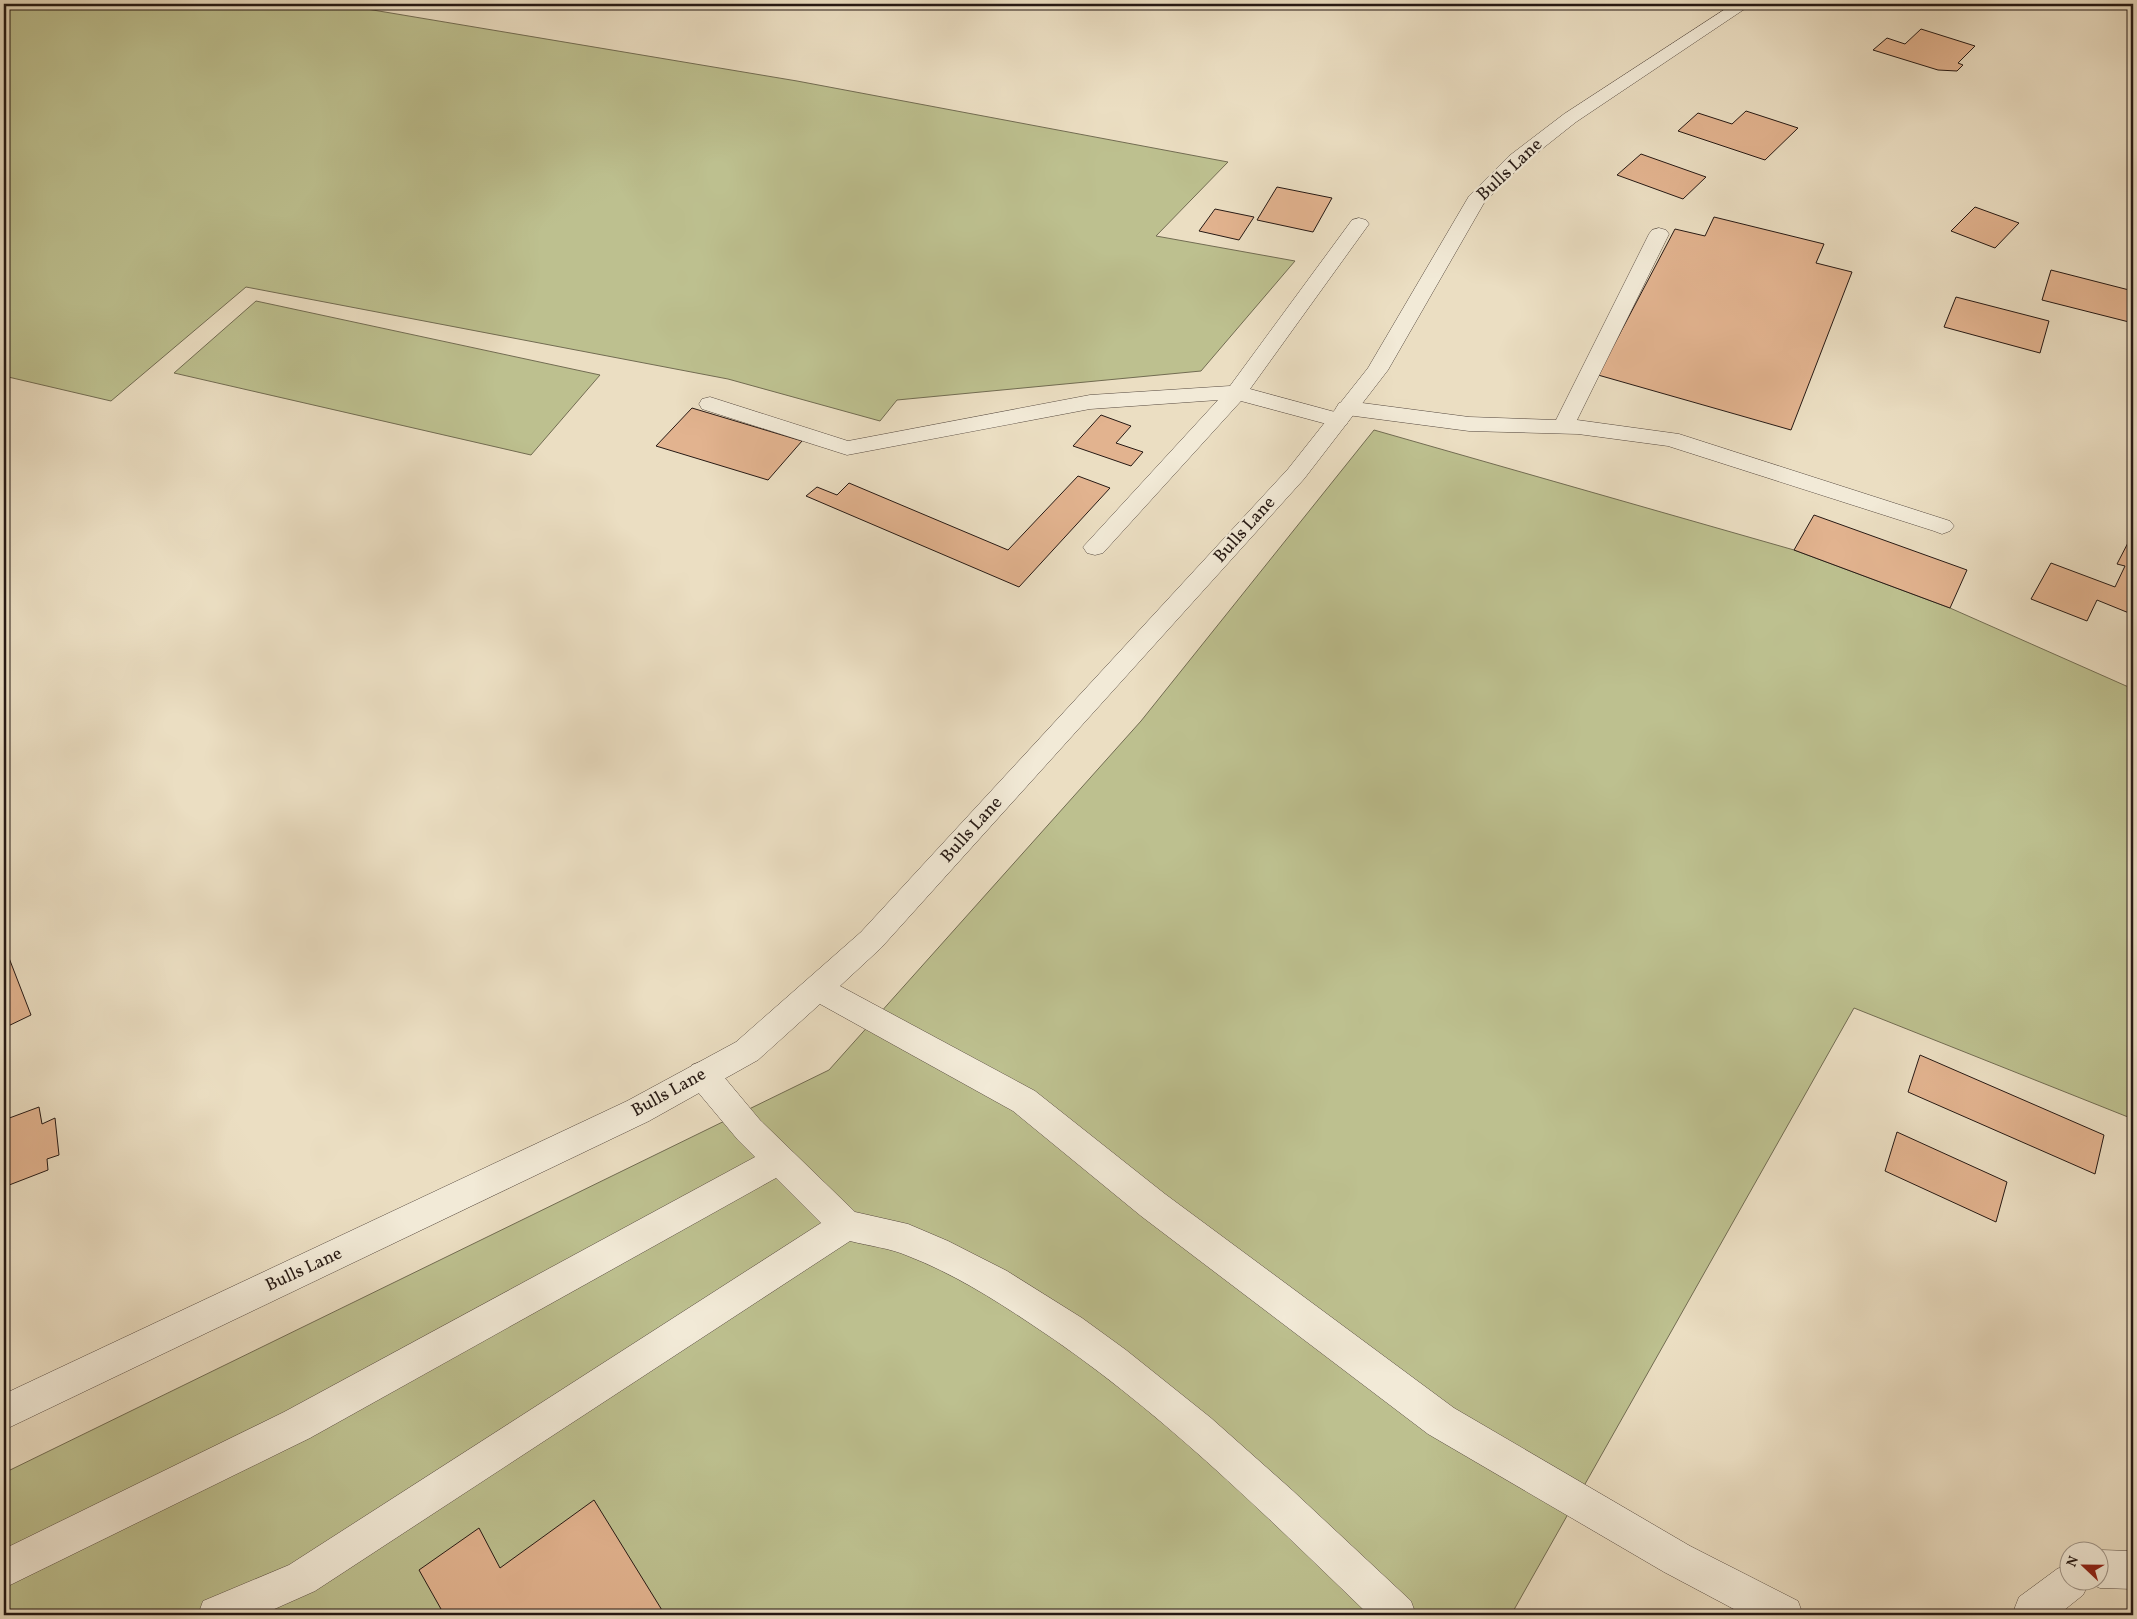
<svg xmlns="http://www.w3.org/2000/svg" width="2137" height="1619" font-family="Vollkorn,serif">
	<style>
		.green { fill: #bdc08f; stroke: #726c52 }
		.building { fill: #e2b38f; stroke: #261914 }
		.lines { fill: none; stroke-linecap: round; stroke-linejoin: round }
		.service-casing { stroke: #574a40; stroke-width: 1 }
		.minor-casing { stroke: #574a40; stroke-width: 1 }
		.service { fill: #f2ead7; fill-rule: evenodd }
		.minor { fill: #f2ead7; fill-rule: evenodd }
		.labels { text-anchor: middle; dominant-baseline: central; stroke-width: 4.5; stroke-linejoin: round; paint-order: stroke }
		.street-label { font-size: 18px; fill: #261914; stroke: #f2ead7 }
	</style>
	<rect width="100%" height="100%" fill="#ebdec2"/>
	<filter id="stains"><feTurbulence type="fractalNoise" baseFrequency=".004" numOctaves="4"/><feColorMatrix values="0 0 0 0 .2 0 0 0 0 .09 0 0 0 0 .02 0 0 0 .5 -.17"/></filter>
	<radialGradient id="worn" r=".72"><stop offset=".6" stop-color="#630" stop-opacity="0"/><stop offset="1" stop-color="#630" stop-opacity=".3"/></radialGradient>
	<g class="green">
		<polygon points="4,4 337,4 797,81 1228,162 1156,236 1295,261 1201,371 897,400 880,421 728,379 246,287 111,401 4,376"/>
		<polygon points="256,301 600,375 531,455 174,373"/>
		<polygon points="1374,430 1794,550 1950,608 2133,689 2133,1119 1854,1008 1511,1615 4,1615 4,1473 829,1070 1141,721"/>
	</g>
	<g class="building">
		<polygon points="1921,29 1975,46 1958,63 1963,65 1957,71 1938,70 1873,50 1887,38 1905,44"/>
		<polygon points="1746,111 1798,128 1765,160 1678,131 1698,113 1732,124"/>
		<polygon points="1641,154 1706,177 1683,199 1617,175"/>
		<polygon points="1277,187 1332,198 1313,232 1257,220"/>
		<polygon points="1975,207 2019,223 1995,248 1951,231"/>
		<polygon points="1215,209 1254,217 1239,240 1199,231"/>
		<polygon points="1714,217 1824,244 1816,263 1852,272 1791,430 1598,375 1675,229 1705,236"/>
		<polygon points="2051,270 2133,291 2133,323 2042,300"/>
		<polygon points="1956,297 2049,321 2040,353 1944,327"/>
		<polygon points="692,408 802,441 768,480 656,446"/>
		<polygon points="1101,415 1131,426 1116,443 1143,452 1131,466 1073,446"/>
		<polygon points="1078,476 1110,488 1019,587 806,496 817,487 837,495 849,483 1008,550"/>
		<polygon points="1814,515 1967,570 1950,608 1794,550"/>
		<polygon points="2131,537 2133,538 2133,606 2129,613 2097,600 2087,621 2031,599 2051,563 2115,587 2125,566 2117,564"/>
		<polygon points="4,945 31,1015 4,1028"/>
		<polygon points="1920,1055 2104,1135 2095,1174 1908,1092"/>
		<polygon points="39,1107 42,1124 55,1118 59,1155 47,1159 48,1170 4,1187 4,1120"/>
		<polygon points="1897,1132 2007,1182 1996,1222 1885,1171"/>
		<polygon points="594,1500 665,1615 433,1615 441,1609 419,1570 479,1528 500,1568"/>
	</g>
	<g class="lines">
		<g class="service-casing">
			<g id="service">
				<polygon points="1359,218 1366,220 1369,224 1250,389 1346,415 1349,420 1346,425 1338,427 1241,401 1103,553 1095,555 1087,553 1083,547 1218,400 1090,409 847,455 702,409 699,404 702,399 710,397 848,441 1090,395 1230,386 1352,220"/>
				<polygon points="1659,228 1666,230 1669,234 1577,420 1679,434 1950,521 1954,526 1950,531 1942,534 1934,531 1668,446 1578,434 1469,431 1347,415 1339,413 1336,408 1339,403 1347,401 1469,417 1556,420 1649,234 1652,230"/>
				<path d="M703,1061l11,4 46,55 95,92 53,12 40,17 59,30 75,47 44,32 85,68 81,72 119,111 5,14h-47c-107,-103 -213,-209 -338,-291 -39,-26 -79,-51 -123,-68 -18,-8 -39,-10 -58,-15l-535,350 -54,24h-63l5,-14 86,-36 532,-342 -45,-45 -466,260 -306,150v-39l280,-137 471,-255 -17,-17 -46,-55 -5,-10 5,-10z"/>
			</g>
		</g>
		<g class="minor-casing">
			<g id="minor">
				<polygon points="1733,4 1752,4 1576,122 1523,164 1484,203 1388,370 1304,479 881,948 840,986 1035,1091 1165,1194 1454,1408 1690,1546 1798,1601 1803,1615 1745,1615 1664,1572 1428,1434 1141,1216 1013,1111 820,1004 758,1060 649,1121 4,1430 4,1394 627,1101 736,1042 861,932 1288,469 1368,368 1469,196 1509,156 1564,114"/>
				<polygon points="2100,1550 2133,1551 2133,1589 2100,1588 2089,1583 2083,1595 2058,1615 2012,1615 2019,1597 2057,1569 2070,1563 2070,1582 2100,1582 2100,1552 2096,1552"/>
			</g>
		</g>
		<use href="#service" class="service"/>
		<use href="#minor" class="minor"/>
	</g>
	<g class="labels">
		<g class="street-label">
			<text transform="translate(1510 170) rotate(-43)">Bulls Lane</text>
			<text transform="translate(1245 530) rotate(-48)">Bulls Lane</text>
			<text transform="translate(972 830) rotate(-48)">Bulls Lane</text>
			<text transform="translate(669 1093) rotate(-29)">Bulls Lane</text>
			<text transform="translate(304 1270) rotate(-25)">Bulls Lane</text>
		</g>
	</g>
	<rect width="2137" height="1619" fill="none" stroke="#ebdec2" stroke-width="20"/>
	<rect x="5" y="5" width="2127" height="1609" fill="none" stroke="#261914" stroke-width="2.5"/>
	<rect x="10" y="10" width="2117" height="1599" fill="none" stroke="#261914"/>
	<g transform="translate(2084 1566) rotate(292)"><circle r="24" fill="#f2ead7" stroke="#a09689"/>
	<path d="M0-4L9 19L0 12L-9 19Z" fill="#8f2418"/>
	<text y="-8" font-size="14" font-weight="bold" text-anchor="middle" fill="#261914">N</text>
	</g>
	<rect width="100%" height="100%" filter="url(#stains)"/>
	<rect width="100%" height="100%" fill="url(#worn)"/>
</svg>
